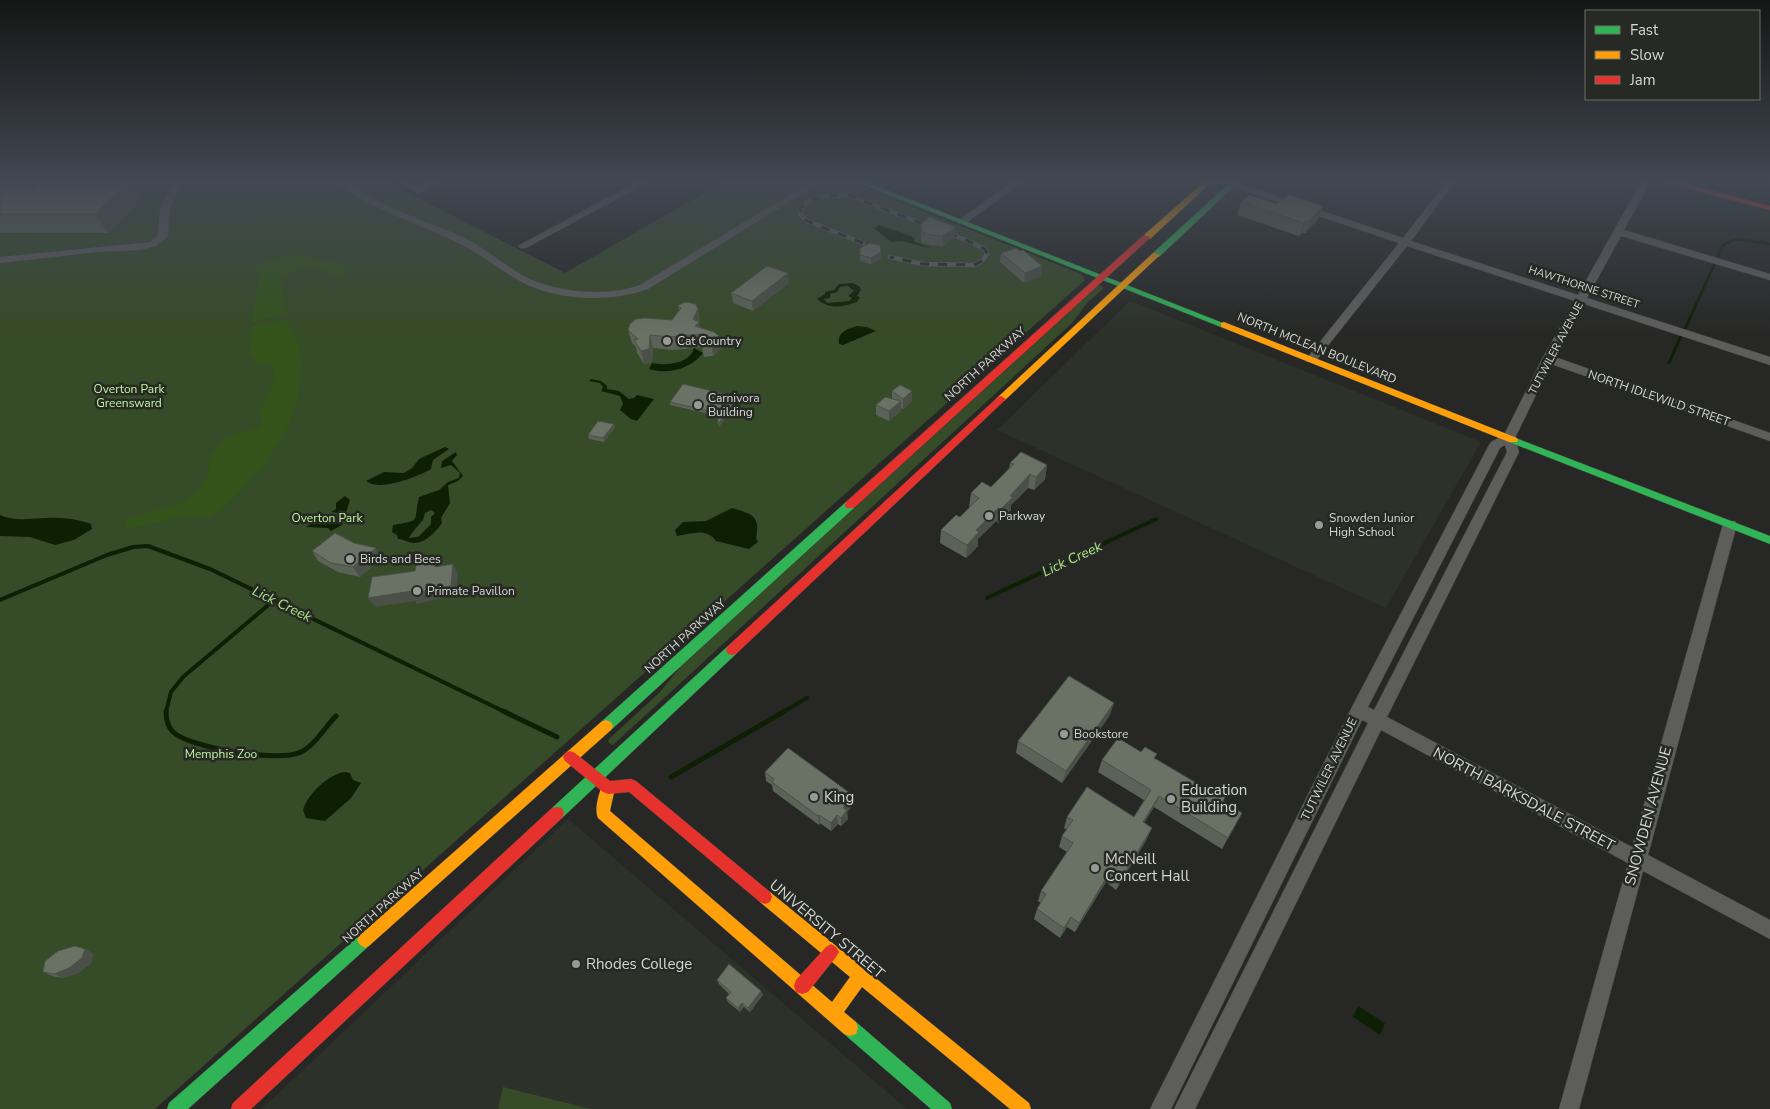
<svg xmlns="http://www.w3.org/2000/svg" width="1770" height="1109" font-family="'Nunito Sans',sans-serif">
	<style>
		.built { fill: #2c3229 }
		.green { fill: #364b27 }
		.forest { fill: #33531b }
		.water { fill: #0e2003; fill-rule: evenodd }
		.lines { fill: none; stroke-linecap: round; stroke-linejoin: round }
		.stream-far2 { stroke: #0e2003; stroke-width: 3 }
		.stream-far1 { stroke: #0e2003; stroke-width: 4 }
		.stream { stroke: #0e2003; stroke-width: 5 }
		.street-casing { stroke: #434443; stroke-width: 1 }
		.fast-casing { stroke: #434443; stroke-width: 1 }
		.slow-casing { stroke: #434443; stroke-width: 1 }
		.jam-casing { stroke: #434443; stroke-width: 1 }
		.street { fill: #5d5e5c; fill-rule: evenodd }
		.fast { fill: #30b455; fill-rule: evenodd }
		.slow { fill: #ff9f0a; fill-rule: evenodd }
		.jam { fill: #e5322d; fill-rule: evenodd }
		.rail-casing { stroke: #626361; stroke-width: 4.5 }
		.rail { stroke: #272925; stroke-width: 3; stroke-dasharray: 9; stroke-linecap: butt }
		.wall { fill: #5b6257 }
		.shaded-wall { fill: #4a5047 }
		.building { fill: #6a7265; stroke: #4a5047 }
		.poi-dot { fill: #989a97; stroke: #272925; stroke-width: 2 }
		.labels { text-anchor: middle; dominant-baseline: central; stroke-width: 5; stroke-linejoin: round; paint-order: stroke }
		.far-street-label { font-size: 11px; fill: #d5d7d4; stroke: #272925 }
		.poi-label { font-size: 12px; fill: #d5d7d4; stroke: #272925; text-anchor: start }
		.street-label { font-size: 12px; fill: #d5d7d4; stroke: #272925 }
		.park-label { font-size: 12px; fill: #bff79c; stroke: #272925 }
		.water-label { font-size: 14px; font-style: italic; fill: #a9e186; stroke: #272925 }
		.near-poi-label { font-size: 15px; fill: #d5d7d4; stroke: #272925; text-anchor: start }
		.near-street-label { font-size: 15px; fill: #d5d7d4; stroke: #272925 }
	</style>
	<rect width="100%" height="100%" fill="#272826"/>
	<g class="built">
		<polygon points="1130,301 1481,442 1386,608 997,430"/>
		<polygon points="568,819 907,1109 262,1109"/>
	</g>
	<g class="green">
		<polygon points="0,180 386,180 414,196 565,273 727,180 845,180 1081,274 1085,280 155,1109 0,1109"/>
		<polygon points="1099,285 1103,287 1103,289 1087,303 1072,323 613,745 609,743 608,740 660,692 683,664"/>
		<polygon points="503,1087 591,1109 498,1109"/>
	</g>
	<g class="forest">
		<path d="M295,255c20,2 35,5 53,13l-1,6 -9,5c-26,-16 -34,-18 -57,3l5,31 -34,9 7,-46 -5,-7 19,-10z"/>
		<polygon points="286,319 299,345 302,365 298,398 286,432 263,467 223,509 210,516 182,517 124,530 128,518 181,503 199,490 209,472 208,460 224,438 252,430 262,424 259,413 276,377 272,370 274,365 258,363 250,354 252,326"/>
	</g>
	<g class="water">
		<polygon points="879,225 911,236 915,239 913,241 933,249 902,241 891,242 874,228"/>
		<path d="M852,283l7,3 2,4 -4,6 3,1 -3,5c-15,5 -27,8 -40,-3l8,-5v-2l9,-2 5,-6zM848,286l6,5 -6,5 4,2 -3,3 -22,2 -3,-4 6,-1v-4l7,-2 3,-5z"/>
		<path d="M857,326l10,1 9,4 -33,14 -4,-1c-2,-12 8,-15 18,-18z"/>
		<path d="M694,348l9,5c-13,16 -34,22 -54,16l3,-6c14,3 38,1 42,-15z"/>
		<polygon points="591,379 601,381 607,386 607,389 619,391 629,399 634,398 637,395 654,399 637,421 631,419 620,410 623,404 620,396 601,391 603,387 600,383 589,381"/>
		<path d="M445,447l4,2 -16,11 -2,9c-14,8 -52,23 -65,12l18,-9 20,1 8,-5 7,-9z"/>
		<path d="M456,452l1,3 -5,6 11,15 -5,5 -10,4 2,18 -9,15 1,5c-6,9 -20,24 -33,19 -5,-1 -6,-3 -11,-3l-1,-4 -5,-3 1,-7c29,-5 20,-2 26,-28l20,-7 9,-8 11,-4 1,-5 -9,-8 -10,3 1,-7zM431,510l4,3 -4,4v7l-13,13 -9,1c1,-3 11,-15 14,-18l2,-7z"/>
		<polygon points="345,496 350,500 342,525 331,531 328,528 306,527 322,516 324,518 322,522 324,525 337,521 338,513 331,512 336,509 336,503"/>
		<path d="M732,508c20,6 29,8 24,30l2,4 -9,7 -33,-8c-10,-14 -24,-7 -39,-5l-2,-6 8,-8 23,-1z"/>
		<path d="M0,515c15,7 31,3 47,3 15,-1 30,1 44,6l1,5 -18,11 -19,5 -25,-8 -30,-1z"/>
		<path d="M345,772l5,1 3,7 8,3 -10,15 -26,23 -19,-3 -3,-8c4,-15 25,-36 42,-38z"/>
		<polygon points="1358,1006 1385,1023 1380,1035 1353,1017"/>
	</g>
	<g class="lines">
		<g class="stream-far2">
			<polyline points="1718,256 1723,245 1736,239 1770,244"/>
			<polyline points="1685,329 1714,265"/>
			<polyline points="1669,363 1681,336"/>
		</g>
		<g class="stream-far1">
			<polyline points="987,598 1156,519"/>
			<polyline points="0,600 107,555 133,547 148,546 210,569 505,712"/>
			<polyline points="166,712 171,692 183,677 273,601"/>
			<polyline points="783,712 807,698"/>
		</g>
		<g class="stream">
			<path d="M166,711c0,8 1,15 7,21 17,16 106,31 128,20 14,-7 24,-25 35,-36"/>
			<polyline points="503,711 557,737"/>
			<polyline points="671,777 785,711"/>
		</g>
		<g class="street-casing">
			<g id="street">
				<polygon points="174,180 183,180 170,209 168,236 156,246 140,250 98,252 0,263 0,257 150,242 158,235 160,209"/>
				<path d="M336,180h10c35,28 77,39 117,57 22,11 40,27 61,39 32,17 82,21 116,9l174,-105h11l-177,109c-39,14 -94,12 -130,-9 -20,-11 -37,-26 -58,-36 -31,-16 -63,-26 -94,-42l-15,-9z"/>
				<polygon points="392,180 404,180 419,187 434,180 446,180 419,193"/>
				<polygon points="641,180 652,180 526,248 520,248 518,246"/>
				<polygon points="1015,180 1025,180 965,224 959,224 959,220"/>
				<path d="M1217,180h12l174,58 45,-58h8l-45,61 167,54 64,-115h9l-27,50 146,44v6l-149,-44 -34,62 183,59v8l-186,-61 -29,53 215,76v8l-219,-77 -36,74 4,14 -132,265 245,130 91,-323 2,-3h10l2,3 -89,331 122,65v19l-127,-68 -64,238h-20l69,-246 -247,-133 -186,379h-21l194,-386 -6,-3 -191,389h-21l203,-404 136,-260 2,-3 13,-7 38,-76 33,-58 -168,-55 -92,116h-8l-2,-2 2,-2 92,-115 -181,-61zM1505,445l2,7 -133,258 -6,-3 132,-259z"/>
			</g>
		</g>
		<g class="fast-casing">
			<g id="fast">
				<polygon points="851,180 861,180 1228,325 1227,327 1221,327"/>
				<polygon points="1233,180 1241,180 1159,257 1153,257 1153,253"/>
				<polygon points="1513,437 1770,536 1770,544 1509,442 1508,440"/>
				<polygon points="850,501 855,505 854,508 611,730 606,732 601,730 599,726 601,722 846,502"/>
				<polygon points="732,645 736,646 738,650 736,654 562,818 557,819 552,818 550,813 552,808 728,646"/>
				<polygon points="365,932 370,935 373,940 370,945 188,1109 167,1109 169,1103 360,935"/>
				<polygon points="850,1020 856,1022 950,1103 952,1109 931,1109 844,1034 842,1028 844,1022"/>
			</g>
		</g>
		<g class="slow-casing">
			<g id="slow">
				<polygon points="1206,180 1214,180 1150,239 1144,239 1144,235"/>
				<polygon points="1153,253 1160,255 1004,401 998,401 996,399 998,397"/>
				<polygon points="1224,322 1517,438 1518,440 1517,442 1509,442 1221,327 1221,323"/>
				<polygon points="606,720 611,722 613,726 611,730 370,945 365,948 360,945 357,940 360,935 601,722"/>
				<path d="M608,782l5,2 2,4 -5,23 222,191 18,-25 -90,-75 -2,-5 2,-5 5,-2 5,2 259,211 2,6h-21l-148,-122 -18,25 12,10 2,6 -2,6 -6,2 -6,-2 -246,-216c-4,-9 1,-26 5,-34z"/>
			</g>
		</g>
		<g class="jam-casing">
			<g id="jam">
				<polygon points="1662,180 1672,180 1770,206 1770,210 1662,182"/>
				<polygon points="1144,235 1151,237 854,508 846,508 845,505 846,502"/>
				<polygon points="1001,396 1006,399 1004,401 736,654 732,655 728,654 726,650 728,646 998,397"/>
				<polygon points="570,751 575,753 610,781 631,779 636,781 770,892 772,897 770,902 765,904 760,902 629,792 608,794 603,792 565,761 563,757 565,753"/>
				<polygon points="557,807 562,808 564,813 562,818 251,1109 231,1109 233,1103 552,808"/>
				<polygon points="831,944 836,947 839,952 836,957 808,992 802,994 796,992 794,986 796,980 826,947"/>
			</g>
		</g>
		<use href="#street" class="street"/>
		<use href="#fast" class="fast"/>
		<use href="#slow" class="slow"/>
		<use href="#jam" class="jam"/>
		<g class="rail-casing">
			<polyline id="rail" points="863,243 807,221 800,214 801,207 810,201 824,196 848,195 968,241 985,249 987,254 982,261 974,265 923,264 890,257"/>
		</g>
		<use href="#rail" class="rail"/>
	</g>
	<g class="wall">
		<polygon points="0,188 33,188 142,194 135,201 137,204 108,233 0,233"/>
		<polygon points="1241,202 1318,219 1305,233 1302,233 1299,236 1237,215"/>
		<polygon points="921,224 956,227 955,237 943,246 931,245 921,242"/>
		<polygon points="1020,251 1041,276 1024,283 1000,262 1001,253"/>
		<polygon points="881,252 881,259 871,264 860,261 860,255"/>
		<polygon points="789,283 753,311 733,303 731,293"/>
		<polygon points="678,305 698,309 700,323 699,325 700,328 719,336 721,349 713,356 704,357 702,347 673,350 653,348 652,362 644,364 637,353 636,347 632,343 628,330 672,320 679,311"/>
		<polygon points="892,391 912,391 912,401 903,409 901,408 901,411 889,421 876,415 876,405 892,399"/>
		<polygon points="738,397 738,400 719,427 718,416 670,405 670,402"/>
		<polygon points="614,424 615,427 604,442 589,439 588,435"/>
		<polygon points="1010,463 1047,465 1045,479 1034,490 1028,488 1011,505 1011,510 999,523 996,521 978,539 978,546 966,558 940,543 941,530 960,517 970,507 969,507 971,493 991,487 1009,468"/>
		<polygon points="312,551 382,558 360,577 338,572 318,561"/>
		<polygon points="1110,715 1062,783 1016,753 1018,741"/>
		<polygon points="1141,752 1155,759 1223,801 1228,838 1222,849 1154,807 1144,823 1147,839 1116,890 1106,882 1075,932 1067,927 1060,938 1034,919 1037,909 1041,903 1038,901 1041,891 1067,852 1059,847 1062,836 1067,830 1064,828 1067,817 1134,817 1144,800 1098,772 1102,760"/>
		<polygon points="765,772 854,804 847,812 848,819 841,826 838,824 831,831 820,823 819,825 773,791 772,785 766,781"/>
		<polygon points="85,949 93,954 91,963 78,973 63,978 52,976 43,972"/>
		<polygon points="717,980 763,995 750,1012 744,1007 740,1012 728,1002 726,998 729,994 719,984"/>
	</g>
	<g class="shaded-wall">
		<polygon points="122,180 133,180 142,194 135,201 137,204 108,233 95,214 119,185"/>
		<polygon points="1323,206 1318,219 1305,233 1309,221"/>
		<polygon points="1307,220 1302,233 1299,236 1304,223"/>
		<polygon points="956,227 955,237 943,246 943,236"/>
		<polygon points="881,252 881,259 871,264 871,258"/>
		<polygon points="1042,266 1041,276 1024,283 1025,273"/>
		<polygon points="788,273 789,283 753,311 752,301"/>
		<polygon points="698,309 700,323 699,325 701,334 696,334 693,319"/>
		<polygon points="650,335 653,348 652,362 644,364 641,351"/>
		<polygon points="719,336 721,349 713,356 711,343"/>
		<polygon points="912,391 912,401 903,409 903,399"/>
		<polygon points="738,397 738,400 719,427 718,424"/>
		<polygon points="901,401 901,411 889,421 889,411"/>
		<polygon points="614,424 615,427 604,442 603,438"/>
		<polygon points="1047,465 1045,479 1034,490 1036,477"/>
		<polygon points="1030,474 1028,488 1011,505 1011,510 999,523 1001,509 1010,496"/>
		<polygon points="998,508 996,521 978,539 978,546 966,558 967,545 976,530"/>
		<polygon points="376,548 382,558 360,577 353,567"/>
		<polygon points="453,564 458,574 456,595 417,604 415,601 375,607 368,598"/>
		<polygon points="1114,703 1110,715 1062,783 1066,771"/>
		<polygon points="854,796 854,804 847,812 848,819 841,826 841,818 843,808"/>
		<polygon points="1159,796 1154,807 1138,833 1143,822"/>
		<polygon points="819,815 820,823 819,825 818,816"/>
		<polygon points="837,815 838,824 831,831 831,823"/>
		<polygon points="1152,828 1147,839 1116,890 1121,879"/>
		<polygon points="1110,872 1106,882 1075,932 1079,923"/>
		<polygon points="1071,917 1067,927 1060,938 1064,928"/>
		<polygon points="85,949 93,954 91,963 78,973 63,978 54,974"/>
		<polygon points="761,991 763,995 750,1012 748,1008"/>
		<polygon points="742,1003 744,1007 740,1012 738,1008"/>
	</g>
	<g class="building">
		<polygon points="42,180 125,180 119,185 125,185 95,214 0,214 0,188 33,188"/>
		<polygon points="1249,195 1277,204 1289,195 1323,206 1309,221 1307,220 1304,223 1241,202"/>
		<polygon points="930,217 956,227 943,236 931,235 922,232 921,224"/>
		<polygon points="870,243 880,245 881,252 871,258 860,255 860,248"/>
		<polygon points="1016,248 1020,251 1023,250 1042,266 1025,273 1001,253"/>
		<polygon points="767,266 788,273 752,301 731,293"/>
		<polygon points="686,302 696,304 698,309 693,319 699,322 695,326 714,332 719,336 711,343 702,344 701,334 670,337 650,335 649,349 641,351 634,340 638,339 628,330 630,324 636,319 645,318 672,320 681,308 678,305"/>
		<polygon points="683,384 738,397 718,424 718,413 670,402"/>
		<polygon points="900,385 912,391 903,399 892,391"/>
		<polygon points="885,397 901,401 889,411 876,405"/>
		<polygon points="598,421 614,424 603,438 588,435"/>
		<polygon points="1021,452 1047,465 1036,477 1030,474 1010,496 1013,497 1001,509 998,508 976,530 979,532 967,545 941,530 956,515 960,517 979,498 971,493 982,482 991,487 1014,464 1010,463"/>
		<polygon points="335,533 354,543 376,548 353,567 331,563 312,551"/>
		<polygon points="435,562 435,567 453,564 451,586 411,594 412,591 368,598 372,577 415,571 416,565"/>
		<polygon points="1069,676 1114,703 1066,771 1018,741"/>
		<polygon points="1118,738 1141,752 1145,747 1157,754 1154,758 1210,791 1213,786 1227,794 1223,801 1242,813 1228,838 1159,796 1143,822 1152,828 1121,879 1110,872 1079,923 1071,917 1064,928 1037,909 1046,894 1041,891 1073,843 1062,836 1073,820 1067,817 1087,787 1134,817 1151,790 1102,760"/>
		<polygon points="788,748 854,796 843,808 847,810 841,818 837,815 831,823 819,815 818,816 772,782 774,779 765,772"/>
		<polygon points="75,946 85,949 82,958 69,968 54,974 43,972 45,961 58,951"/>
		<polygon points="729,964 761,991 748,1008 742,1003 738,1008 726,998 731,992 717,980"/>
	</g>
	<linearGradient id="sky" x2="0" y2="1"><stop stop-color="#151615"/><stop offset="0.54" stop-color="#414852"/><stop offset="1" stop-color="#414852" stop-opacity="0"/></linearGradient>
	<rect width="1770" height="335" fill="url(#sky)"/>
	<g class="poi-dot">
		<circle cx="667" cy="341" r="5"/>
		<circle cx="698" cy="405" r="5"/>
		<circle cx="989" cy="516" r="5"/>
		<circle cx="1319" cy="525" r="5"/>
		<circle cx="350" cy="559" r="5"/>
		<circle cx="417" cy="591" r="5"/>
		<circle cx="1064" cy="734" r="5"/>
		<circle cx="814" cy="797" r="5"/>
		<circle cx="1171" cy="799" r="5"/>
		<circle cx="1095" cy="868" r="5"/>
		<circle cx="576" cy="964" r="5"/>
	</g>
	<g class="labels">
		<g class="far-street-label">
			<text transform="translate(1584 287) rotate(18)">HAWTHORNE STREET</text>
			<text transform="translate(1556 348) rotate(-62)">TUTWILER AVENUE</text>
		</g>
		<g class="poi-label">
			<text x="677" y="341">Cat Country</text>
			<text x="708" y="398">Carnivora<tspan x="708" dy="14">Building</tspan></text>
			<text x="999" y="516">Parkway</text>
			<text x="1329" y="518">Snowden Junior<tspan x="1329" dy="14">High School</tspan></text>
			<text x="360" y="559">Birds and Bees</text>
			<text x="427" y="591">Primate Pavillon</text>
			<text x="1074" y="734">Bookstore</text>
		</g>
		<g class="street-label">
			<text transform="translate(1317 348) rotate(22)">NORTH MCLEAN BOULEVARD</text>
			<text transform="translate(985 364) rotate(-42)">NORTH PARKWAY</text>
			<text transform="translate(1659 398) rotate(19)">NORTH IDLEWILD STREET</text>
			<text transform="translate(685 636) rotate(-42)">NORTH PARKWAY</text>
			<text transform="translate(1329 769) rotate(-64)">TUTWILER AVENUE</text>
			<text transform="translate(383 906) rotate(-42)">NORTH PARKWAY</text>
		</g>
		<g class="park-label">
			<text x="129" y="389">Overton Park<tspan x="129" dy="14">Greensward</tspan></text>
			<text x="327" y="518">Overton Park</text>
			<text x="221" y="754">Memphis Zoo</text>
		</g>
		<g class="water-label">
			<text transform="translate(1072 559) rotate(-25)">Lick Creek</text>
			<text transform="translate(282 604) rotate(26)">Lick Creek</text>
		</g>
		<g class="near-poi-label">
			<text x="1181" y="790">Education<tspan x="1181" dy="17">Building</tspan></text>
			<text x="824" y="797">King</text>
			<text x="1105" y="859">McNeill<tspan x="1105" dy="17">Concert Hall</tspan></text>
			<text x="586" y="964">Rhodes College</text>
		</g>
		<g class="near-street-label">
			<text transform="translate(1524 799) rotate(28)">NORTH BARKSDALE STREET</text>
			<text transform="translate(1648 816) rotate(-75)">SNOWDEN AVENUE</text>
			<text transform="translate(827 929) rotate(40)">UNIVERSITY STREET</text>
		</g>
	</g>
	<rect x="1585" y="10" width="175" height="90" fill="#272925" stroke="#6d6f6b"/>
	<rect x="1595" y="26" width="25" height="8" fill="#30b455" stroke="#6d6f6b"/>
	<text x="1630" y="35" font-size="15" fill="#d5d7d4">Fast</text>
	<rect x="1595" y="51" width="25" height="8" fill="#ff9f0a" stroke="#6d6f6b"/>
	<text x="1630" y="60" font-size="15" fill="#d5d7d4">Slow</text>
	<rect x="1595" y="76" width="25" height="8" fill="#e5322d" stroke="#6d6f6b"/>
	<text x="1630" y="85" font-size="15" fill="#d5d7d4">Jam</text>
</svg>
